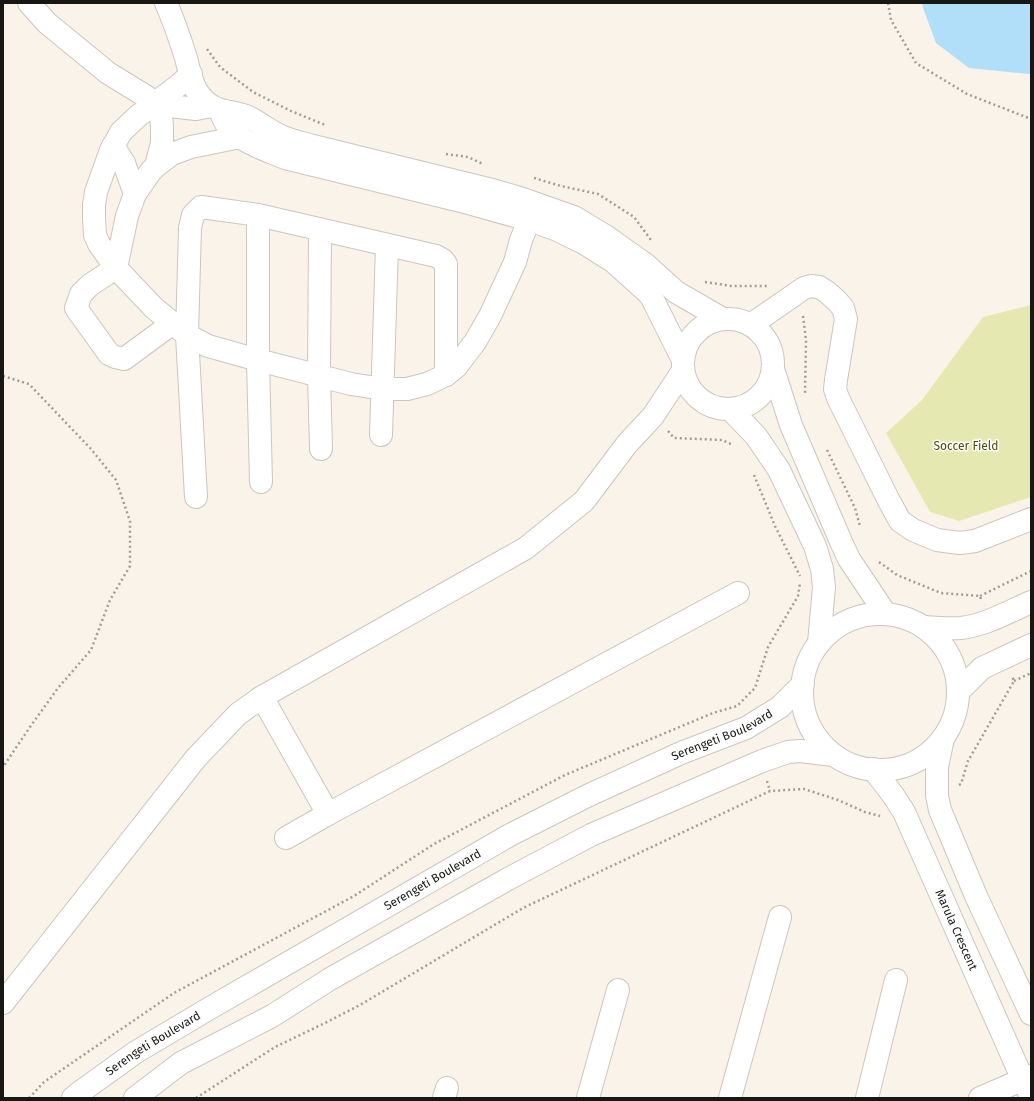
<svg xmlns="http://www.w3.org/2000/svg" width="1034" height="1101" font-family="'Fira Sans',sans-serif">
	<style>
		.green { fill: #e5e9b1 }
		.water { fill: #b1def8 }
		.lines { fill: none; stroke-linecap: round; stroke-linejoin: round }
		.minor-casing { stroke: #ccc6bd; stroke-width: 24 }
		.path { stroke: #a29e97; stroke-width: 2.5; stroke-dasharray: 2 3; stroke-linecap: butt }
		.minor { stroke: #fff; stroke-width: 22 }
		.labels { text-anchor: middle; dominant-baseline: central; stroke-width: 3; stroke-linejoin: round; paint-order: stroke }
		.park-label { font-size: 12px; fill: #4c4f0e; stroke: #fff }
		.street-label { font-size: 12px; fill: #191714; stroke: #fff }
	</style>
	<rect width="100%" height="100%" fill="#f9f3ea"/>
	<polygon class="green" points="1031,305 1031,497 959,521 930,512 886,433 922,400 983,317"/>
	<polygon class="water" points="922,3 1031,3 1031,73 1029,74 969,68 936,43 923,8"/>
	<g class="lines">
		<g class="minor-casing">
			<g id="minor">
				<polyline points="29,3 47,23 108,73 160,105 196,109 211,106"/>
				<path d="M166,3c8,18 14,36 20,55 3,11 5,25 12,35 18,25 35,14 56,27 10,6 19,13 29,17 10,4 20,6 30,9l183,45 27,8 51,18 33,20 38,27 31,28 45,26"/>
				<polyline points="191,74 179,85 138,116 121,132 111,150 96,192 94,205 94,218 95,235 99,244 116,268 154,308 187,335 208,346 258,360 351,384 383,389 407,389 427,384 446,375 456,367 475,342 490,316 515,262 521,240 536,204"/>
				<path d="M220,110c2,5 4,11 7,15 11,16 41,26 58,33l176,43 68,19 26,9 29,14 30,19 31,28 6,6 31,62"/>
				<polyline points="113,146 124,163 135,194"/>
				<polyline points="156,166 162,143 162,127 160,105"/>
				<polyline points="258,215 258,360 261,482"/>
				<polyline points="320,229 319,376 321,449"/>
				<circle cx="728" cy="364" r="45"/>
				<polyline points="173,323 124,359 115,357 109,354 76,308 81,294 90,285 116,268 127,216 135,194 151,171 156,166 172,154 191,147 240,137"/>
				<polyline points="752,324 804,288 811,286 819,287 827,292 837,301 843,308 846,319 836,380 835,389 838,398 888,499 900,521 913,530 937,540 960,543 975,541 1031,519"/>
				<polyline points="773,369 791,425 842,544 849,559 885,613"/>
				<polyline points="730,409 756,436 779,470 815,546 822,569 824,587 819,643"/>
				<polyline points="381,435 387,245"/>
				<polyline points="196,497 187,335 190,228 193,215 201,207 258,215 436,256 443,260 446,264 446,375"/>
				<circle cx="880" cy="692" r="78"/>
				<path d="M924,627c12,1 25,2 37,1 25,-3 47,-16 70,-26"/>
				<polyline points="958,692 982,668 1031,645"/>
				<polyline points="262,697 328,814 286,838"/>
				<polyline points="943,738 937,767 937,796 940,810 976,896 1031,1014"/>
				<path id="s1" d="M873,769l20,26 11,17 119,268 8,16"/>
				<polyline points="328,814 738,593"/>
				<polyline points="3,1003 196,758 238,714 262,697 526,548 584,501 627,444 653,416 682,372"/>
				<path id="s2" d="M73,1098l6,-5 57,-41 74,-44 300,-173 77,-39 94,-43 65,-25 34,-21 23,-23"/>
				<polyline points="135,1098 181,1063 272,1016 330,979 508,879 591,835 762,761 788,752 800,751 833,755"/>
				<polyline points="444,1098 447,1088"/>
				<polyline points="588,1098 618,990"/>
				<polyline points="730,1098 780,917"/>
				<polyline points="867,1098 896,980"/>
				<polyline points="980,1098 1031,1076"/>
			</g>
		</g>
		<g class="path">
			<polyline points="888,3 891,20 916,63 967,94 1031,119"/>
			<polyline points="207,49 220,67 253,92 291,111 325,125"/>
			<polyline points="446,154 468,157 483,164"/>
			<polyline points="534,178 561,186 598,194 634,217 651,240"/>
			<polyline points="705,282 731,286 767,286"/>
			<polyline points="803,316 806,340 805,393"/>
			<polyline points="3,376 29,384 91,449 116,480 130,521 130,566 110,600 91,650 58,688 30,727 3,767"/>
			<polyline points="668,431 674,438 722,440 733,445"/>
			<polyline points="827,450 855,508 860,526"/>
			<polyline points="754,475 775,526 800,576"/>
			<polyline points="879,562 897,575 941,593 980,596 981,600"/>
			<polyline points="980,596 1031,571"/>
			<polyline points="1014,681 1031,673"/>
			<polyline points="767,781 770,791"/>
			<polyline points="959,785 961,784 968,761 1014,681 1012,676"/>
			<polyline points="29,1098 44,1082 174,993 354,896 434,844 565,775 713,713 737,706 755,688 768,647 798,596 800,583"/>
			<polyline points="196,1098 275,1047 325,1023 360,1005 523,908 770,791 804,789 838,800 865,812 880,816"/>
		</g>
		<use href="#minor" class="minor"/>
	</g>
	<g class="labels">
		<g class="park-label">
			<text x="966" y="446">Soccer Field</text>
		</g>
		<g class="street-label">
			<text stroke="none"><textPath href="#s2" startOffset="745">Serengeti Boulevard</textPath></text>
			<text stroke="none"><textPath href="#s2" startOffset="421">Serengeti Boulevard</textPath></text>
			<text stroke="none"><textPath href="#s1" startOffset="182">Marula Crescent</textPath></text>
			<text stroke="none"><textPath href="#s2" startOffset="97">Serengeti Boulevard</textPath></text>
		</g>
	</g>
	<rect width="1034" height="1101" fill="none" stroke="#191714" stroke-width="8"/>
</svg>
